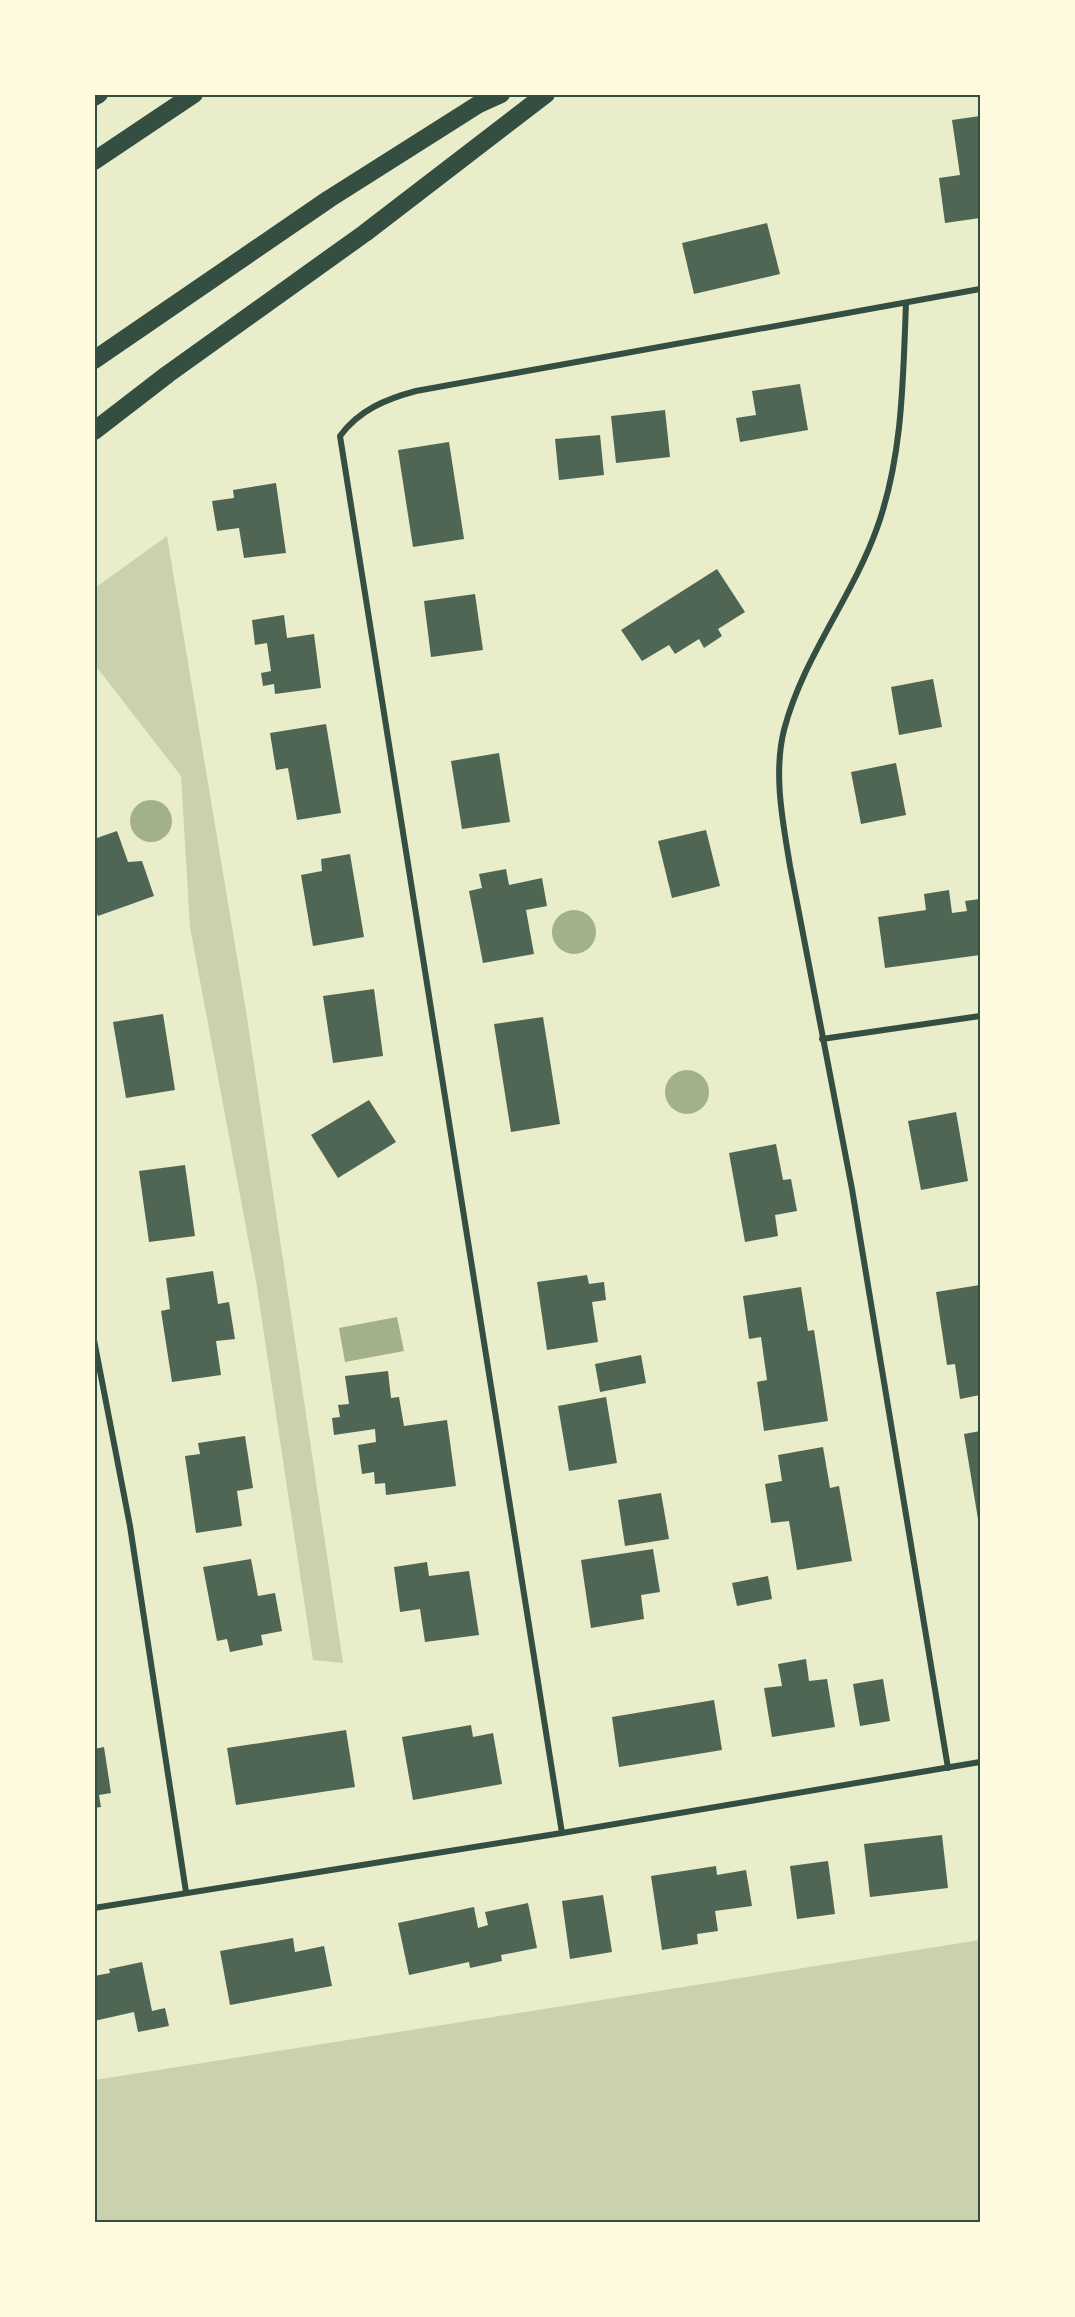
<svg xmlns="http://www.w3.org/2000/svg" width="1075" height="2317" font-family="Lato,sans-serif">
	<style>
		.green { fill: #cad2ad }
		.water { fill: #a3b18a }
		.building { fill: #4f6655 }
		.lines { fill: none; stroke-linecap: round; stroke-linejoin: round }
		.minor { stroke: #344e41; stroke-width: 6 }
		.motorway { stroke: #344e41; stroke-width: 18 }
		.neatline { fill: none; stroke: #344e41; stroke-width: 2 }
	</style>
	<rect width="100%" height="100%" fill="#e9edc9"/>
	<g class="green">
		<polygon points="167,536 246,1011 343,1663 313,1660 256,1281 190,927 181,776 95,665 95,588"/>
		<polygon points="980,1940 980,2222 95,2222 95,2080"/>
	</g>
	<g class="water">
		<circle cx="151" cy="821" r="21"/>
		<circle cx="574" cy="932" r="22"/>
		<circle cx="687" cy="1092" r="22"/>
		<polygon points="397,1317 404,1351 345,1362 339,1328"/>
	</g>
	<g class="building">
		<polygon points="980,116 980,218 945,223 939,178 960,175 952,120"/>
		<polygon points="767,223 780,274 694,294 682,243"/>
		<polygon points="800,384 808,430 740,442 736,418 756,415 752,391"/>
		<polygon points="665,410 670,457 616,463 611,416"/>
		<polygon points="600,435 604,475 559,480 555,439"/>
		<polygon points="449,442 464,539 413,547 398,450"/>
		<polygon points="276,483 286,553 244,558 239,528 217,531 212,501 234,498 233,490"/>
		<polygon points="717,569 745,612 718,629 722,636 704,648 699,639 675,654 669,645 642,661 621,630"/>
		<polygon points="475,594 483,650 431,657 424,601"/>
		<polygon points="284,615 287,638 314,634 321,688 275,694 274,684 263,686 261,673 271,671 267,643 255,645 252,620"/>
		<polygon points="933,679 942,727 899,735 891,687"/>
		<polygon points="326,724 341,813 297,820 288,768 276,770 270,733"/>
		<polygon points="499,753 510,822 462,829 451,761"/>
		<polygon points="896,763 906,815 861,824 851,772"/>
		<polygon points="706,830 720,886 672,898 658,841"/>
		<polygon points="117,831 128,862 142,861 154,896 98,916 94,906 94,839"/>
		<polygon points="350,854 364,937 313,946 301,875 322,871 321,859"/>
		<polygon points="506,869 509,885 542,878 547,906 526,910 534,954 483,963 469,891 482,888 479,874"/>
		<polygon points="949,890 952,913 967,911 965,901 980,899 980,955 885,968 878,917 926,910 924,894"/>
		<polygon points="374,989 383,1056 333,1063 323,996"/>
		<polygon points="163,1014 175,1090 126,1098 113,1022"/>
		<polygon points="543,1017 560,1124 511,1132 494,1024"/>
		<polygon points="369,1100 396,1142 338,1178 311,1135"/>
		<polygon points="956,1112 968,1181 921,1190 908,1121"/>
		<polygon points="776,1144 783,1180 791,1179 797,1211 775,1215 778,1236 745,1242 729,1153"/>
		<polygon points="185,1165 195,1236 149,1242 139,1171"/>
		<polygon points="213,1271 218,1304 229,1302 235,1339 216,1341 221,1375 172,1382 161,1311 170,1309 166,1278"/>
		<polygon points="587,1275 589,1284 604,1282 606,1300 592,1302 598,1342 547,1350 537,1282"/>
		<polygon points="980,1285 980,1395 960,1399 955,1364 947,1365 936,1292"/>
		<polygon points="801,1287 808,1331 814,1330 828,1421 764,1431 757,1382 767,1380 761,1337 749,1339 743,1296"/>
		<polygon points="641,1355 646,1383 600,1392 595,1364"/>
		<polygon points="388,1371 391,1398 399,1397 404,1426 447,1420 456,1486 386,1495 385,1483 375,1484 374,1472 362,1474 358,1445 376,1442 375,1429 334,1435 332,1418 340,1417 338,1405 349,1404 345,1376"/>
		<polygon points="606,1397 617,1463 569,1471 558,1406"/>
		<polygon points="980,1431 980,1518 978,1519 964,1434"/>
		<polygon points="245,1436 253,1488 237,1491 242,1526 196,1533 185,1456 200,1454 198,1443"/>
		<polygon points="823,1447 830,1488 839,1486 852,1561 797,1570 789,1521 771,1523 765,1484 782,1481 778,1455"/>
		<polygon points="661,1493 669,1539 625,1546 618,1500"/>
		<polygon points="653,1549 660,1592 641,1595 644,1619 591,1628 581,1560"/>
		<polygon points="251,1559 258,1596 275,1593 282,1631 261,1635 263,1645 230,1652 227,1639 217,1641 203,1567"/>
		<polygon points="427,1562 429,1576 469,1571 479,1635 425,1642 420,1609 400,1612 394,1567"/>
		<polygon points="768,1576 772,1599 737,1606 732,1583"/>
		<polygon points="806,1659 809,1681 827,1679 835,1727 772,1737 764,1688 782,1686 778,1664"/>
		<polygon points="883,1679 890,1721 860,1726 853,1684"/>
		<polygon points="714,1700 722,1750 619,1767 612,1717"/>
		<polygon points="471,1725 473,1737 493,1733 502,1784 413,1800 402,1737"/>
		<polygon points="346,1730 355,1787 236,1805 227,1748"/>
		<polygon points="104,1747 111,1793 99,1795 101,1807 94,1808 94,1749"/>
		<polygon points="942,1835 948,1888 870,1897 864,1844"/>
		<polygon points="828,1861 835,1914 797,1919 790,1866"/>
		<polygon points="716,1866 717,1875 746,1870 752,1906 715,1911 718,1931 697,1934 698,1944 662,1950 651,1876"/>
		<polygon points="603,1895 612,1952 570,1959 562,1901"/>
		<polygon points="528,1903 537,1948 501,1955 502,1961 470,1968 469,1962 409,1975 398,1923 474,1907 478,1928 488,1925 485,1912"/>
		<polygon points="293,1938 295,1952 324,1946 332,1986 230,2005 220,1951"/>
		<polygon points="142,1962 152,2011 165,2008 169,2026 138,2032 134,2012 94,2021 94,1976 110,1973 109,1969"/>
	</g>
	<g class="lines">
		<g class="minor">
			<path d="M906,303c-3,75 -3,153 -29,225 -25,70 -74,129 -93,202 -11,44 -1,93 6,136l62,323 96,579"/>
			<polyline points="822,1039 980,1016"/>
			<polyline points="94,1340 130,1526 186,1892"/>
			<path d="M562,1833l-222,-1397c19,-26 46,-37 76,-45l564,-102"/>
			<polyline points="94,1908 562,1833 980,1762"/>
		</g>
		<g class="motorway">
			<polyline points="94,97 99,94"/>
			<polyline points="94,161 194,94"/>
			<polyline points="94,360 329,199 479,104 501,94"/>
			<polyline points="94,431 168,374 365,233 546,94"/>
		</g>
	</g>
	<rect width="1075" height="2317" fill="none" stroke="#fefae0" stroke-width="192"/>
	<rect x="96" y="96" width="883" height="2125" class="neatline"/>
</svg>
